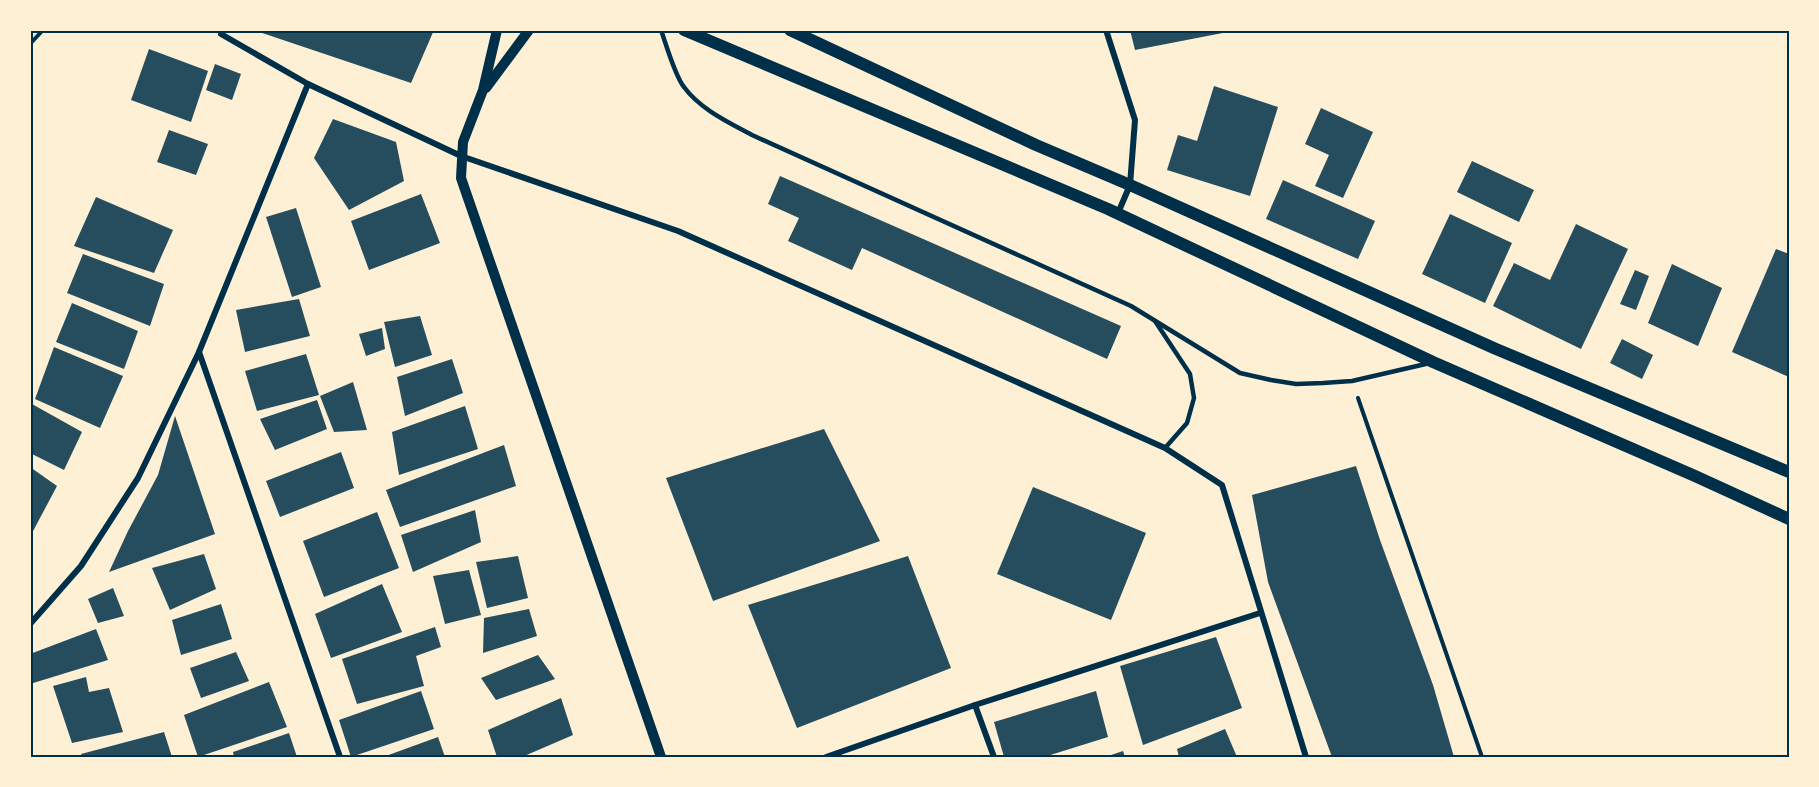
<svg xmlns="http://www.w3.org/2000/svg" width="1819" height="787" font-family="'Public Sans',sans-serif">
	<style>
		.building { fill: #264d5e }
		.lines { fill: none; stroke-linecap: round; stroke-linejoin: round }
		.path { stroke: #003049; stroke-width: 4 }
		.service { stroke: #003049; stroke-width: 4.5 }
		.minor { stroke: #003049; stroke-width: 6 }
		.tertiary { stroke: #003049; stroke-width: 10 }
		.secondary { stroke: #003049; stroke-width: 12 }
		.neatline { fill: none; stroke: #003049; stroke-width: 2 }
	</style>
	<rect width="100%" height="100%" fill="#fdf0d5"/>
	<g class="building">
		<polygon points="253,30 434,30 411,83"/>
		<polygon points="1130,30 1233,30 1233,31 1135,50"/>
		<polygon points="149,49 208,71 191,122 131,100"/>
		<polygon points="215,64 241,74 232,100 206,90"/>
		<polygon points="1214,86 1278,107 1250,196 1167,170 1178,135 1197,141"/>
		<polygon points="1321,108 1373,132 1343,198 1315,186 1329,155 1305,144"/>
		<polygon points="333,119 396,142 404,181 349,210 314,158"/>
		<polygon points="169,130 208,144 196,175 157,162"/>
		<polygon points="1472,161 1534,190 1519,222 1457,192"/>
		<polygon points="780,176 1121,326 1107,359 862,248 852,270 788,241 799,218 768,204"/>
		<polygon points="1283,180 1375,221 1358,259 1266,219"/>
		<polygon points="421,194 440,243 369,270 351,221"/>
		<polygon points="96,197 173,230 154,273 74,246"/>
		<polygon points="296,208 321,287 292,297 266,217"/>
		<polygon points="1450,214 1512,243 1485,303 1422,274"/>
		<polygon points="1576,224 1628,249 1581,349 1493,306 1514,263 1550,280"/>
		<polygon points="1776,249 1789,254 1789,377 1732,352"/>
		<polygon points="83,254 164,284 150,326 67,293"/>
		<polygon points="1672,264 1722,288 1698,346 1648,323"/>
		<polygon points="1635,270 1649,276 1636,310 1620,304"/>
		<polygon points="299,299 310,336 245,352 236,310"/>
		<polygon points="72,303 138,331 124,369 56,342"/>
		<polygon points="420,316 432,355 395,367 384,322"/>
		<polygon points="382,328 385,349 366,356 359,334"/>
		<polygon points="1622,339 1653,355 1642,379 1610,363"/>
		<polygon points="54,347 123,376 100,428 35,399"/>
		<polygon points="306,354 319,395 257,411 245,371"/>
		<polygon points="452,359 463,393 405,416 397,377"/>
		<polygon points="353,382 367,430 334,432 320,396"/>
		<polygon points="317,400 327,429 275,450 260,419"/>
		<polygon points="32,404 82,432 64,470 30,453 30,407"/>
		<polygon points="465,406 478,449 399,475 392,432"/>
		<polygon points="175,416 215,534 109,572 128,531 158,475"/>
		<polygon points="824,429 880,541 713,601 666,478"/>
		<polygon points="504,445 516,486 400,527 386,490"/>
		<polygon points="341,452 354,488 280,517 266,481"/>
		<polygon points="1356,466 1380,540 1433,685 1454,757 1332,757 1268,582 1252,495"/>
		<polygon points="30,467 57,486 32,533 30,532"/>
		<polygon points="1033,487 1146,533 1111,620 997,574"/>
		<polygon points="475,510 481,542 413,572 401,535"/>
		<polygon points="377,512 399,568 324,597 303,541"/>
		<polygon points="204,554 216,589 170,610 152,568"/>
		<polygon points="518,556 528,598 487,608 476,562"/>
		<polygon points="908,556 951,668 797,728 748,605"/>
		<polygon points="469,570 481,615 445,624 433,576"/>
		<polygon points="382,584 402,632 331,658 315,614"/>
		<polygon points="113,588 124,616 98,623 88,599"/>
		<polygon points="221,604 232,639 181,655 172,620"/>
		<polygon points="529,609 537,636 483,653 484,618"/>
		<polygon points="435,627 441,647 416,656 424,686 357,704 342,659"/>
		<polygon points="96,629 108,660 30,684 30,654"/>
		<polygon points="1216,637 1242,708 1143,745 1120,666"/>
		<polygon points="236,652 249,681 201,698 190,668"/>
		<polygon points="538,655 555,679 496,700 481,678"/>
		<polygon points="86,677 89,692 109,688 123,732 72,743 53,686"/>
		<polygon points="269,682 287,727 198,757 184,715"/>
		<polygon points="421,691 434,729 351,757 339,720"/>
		<polygon points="1096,691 1108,737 1044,757 1004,757 994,722"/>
		<polygon points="561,698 573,735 522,757 497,757 488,730"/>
		<polygon points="1225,729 1237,757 1179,757 1177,749"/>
		<polygon points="164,732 172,757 82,757 81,754"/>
		<polygon points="289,733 297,757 234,757 233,752"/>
		<polygon points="438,737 445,757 383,757"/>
		<polygon points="1123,751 1125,757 1105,757"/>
	</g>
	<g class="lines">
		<g class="path">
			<polyline points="30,44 43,30"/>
			<polyline points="1358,398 1482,757"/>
		</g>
		<g class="service">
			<path d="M661,30c5,14 14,46 23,57 16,22 44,35 68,48l379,171 109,67 31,7 25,4 27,-1 29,-2 78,-18"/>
			<polyline points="1155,321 1190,374 1194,398 1187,423 1165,448"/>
		</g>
		<g class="minor">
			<polyline points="1106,30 1135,120 1130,185 1118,213"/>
			<polyline points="221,34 308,84 461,156 678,231 1165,448 1222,485 1306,757"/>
			<polyline points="199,352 340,757"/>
			<polyline points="30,624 81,566 138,478 199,352 308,84"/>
			<polyline points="975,705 994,757"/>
			<polyline points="826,757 975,705 1260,613"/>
		</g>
		<g class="tertiary">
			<polyline points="497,30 483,90 463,142 461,178 661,757"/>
			<polyline points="486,88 529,30"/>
		</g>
		<g class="secondary">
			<polyline points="684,30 1108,209 1433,362 1695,476 1789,519"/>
			<polyline points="790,30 1036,145 1130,185 1496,349 1789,472"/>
		</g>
	</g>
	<rect width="1819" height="787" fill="none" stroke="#fdf0d5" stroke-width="63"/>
	<rect x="32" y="32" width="1756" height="724" class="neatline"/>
</svg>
